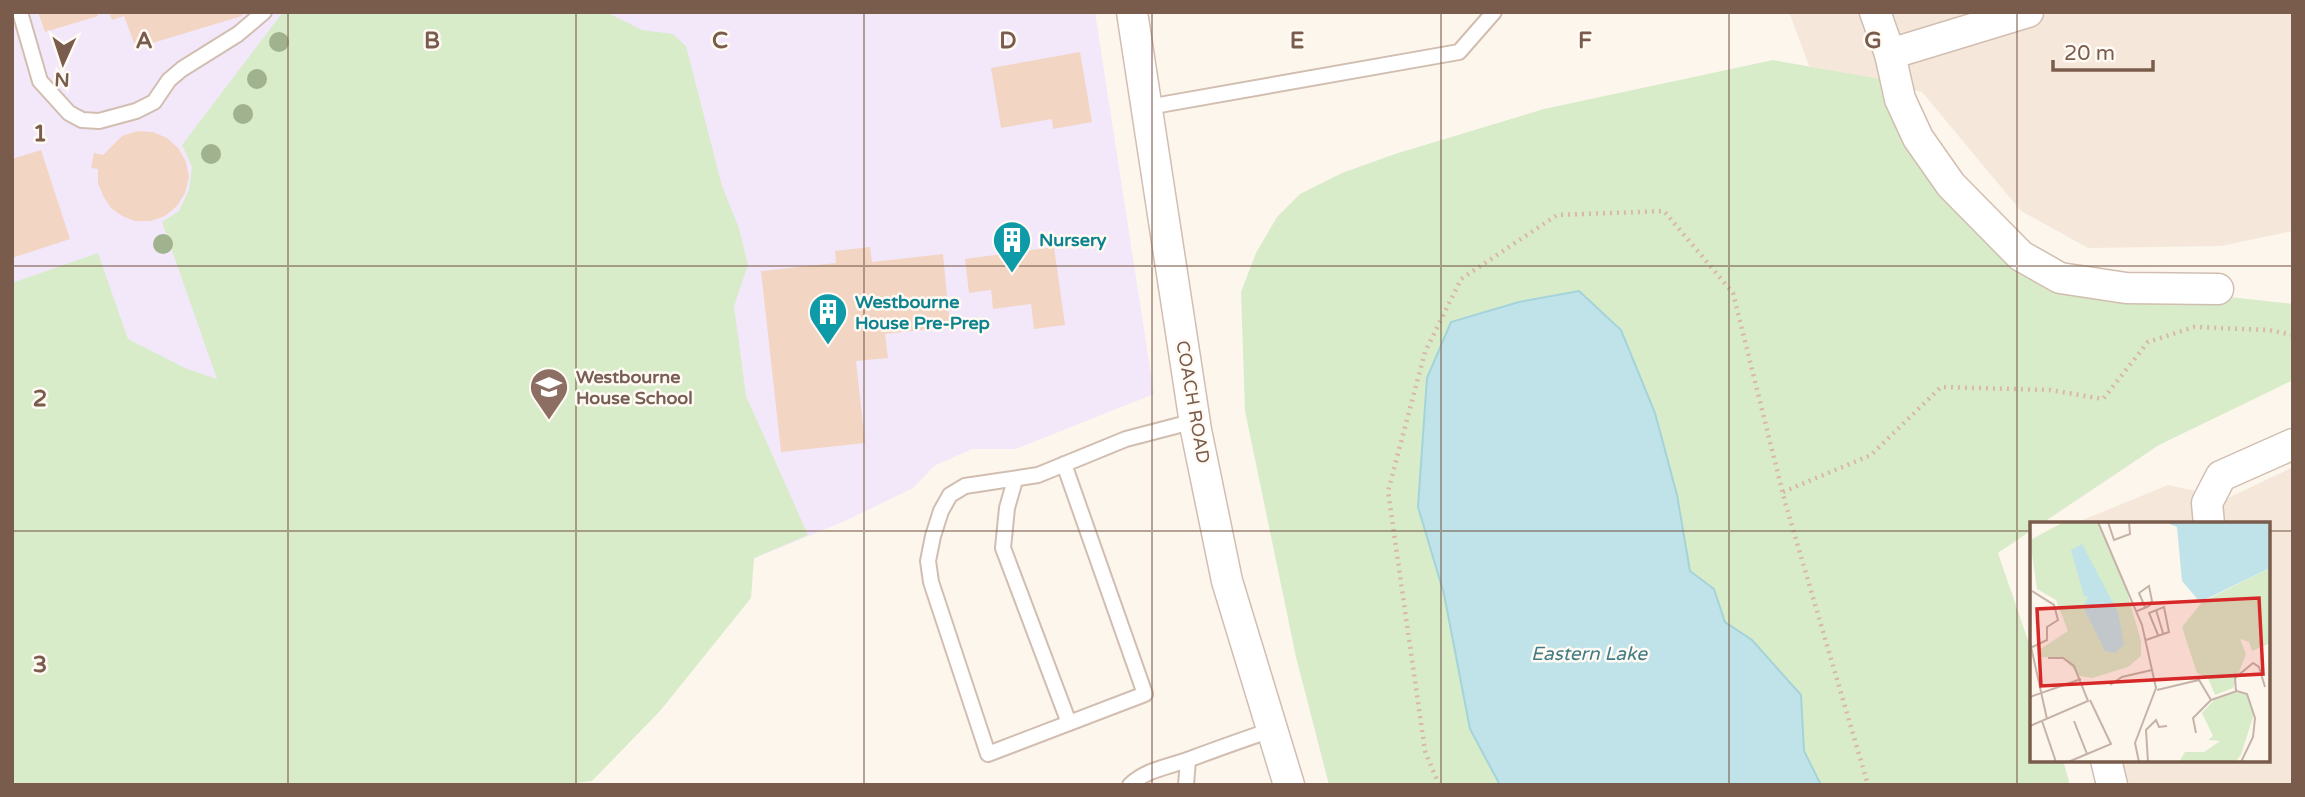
<svg xmlns="http://www.w3.org/2000/svg" width="2305" height="797" font-family="'Varela Round',sans-serif">
	<style>
		.residential { fill: #f5e8da }
		.education { fill: #f3e8fa }
		.green { fill: #d8ecc9 }
		.water { fill: #bfe3e8; stroke: #a5d3da; stroke-width: 2 }
		.building { fill: #f3d5c3 }
		.lines { fill: none; stroke-linecap: round; stroke-linejoin: round }
		.service-casing { stroke: #d1beb0; stroke-width: 18 }
		.minor-casing { stroke: #d1beb0; stroke-width: 33 }
		.path { stroke: #d9b8a5; stroke-width: 4.5; stroke-dasharray: 2 5; stroke-linecap: butt }
		.service { stroke: #fff; stroke-width: 14 }
		.minor { stroke: #fff; stroke-width: 30 }
		.tree { fill: #a0b28e }
		.grid { fill: none; stroke: #7a5c4d; stroke-width: 2; stroke-opacity: 0.55 }
		.labels { text-anchor: middle; dominant-baseline: central; stroke-width: 5; stroke-linejoin: round; paint-order: stroke }
		.culture-label { font-size: 18px; font-weight: bold; fill: #0d838f; stroke: #fffaf3; text-anchor: start }
		.education-label { font-size: 18px; font-weight: bold; fill: #785e54; stroke: #fffaf3; text-anchor: start }
		.street-label { font-size: 18px; fill: #7a5c4d; stroke: #fffaf3 }
		.water-label { font-size: 19px; font-style: italic; fill: #437c86; stroke: #fffaf3 }
		.inset-road { fill: none; stroke: #c5b3a7; stroke-width: 2 }
		.view { fill: #d62828; fill-opacity: 0.15; stroke: #d62828; stroke-width: 3.5 }
		.inset-edge { fill: none; stroke: #7a5c4d; stroke-width: 3.5 }
		.grid-label { font-size: 23px; text-anchor: middle; font-weight: bold; fill: #7a5c4d; stroke: #fffaf3; stroke-width: 5; stroke-linejoin: round; paint-order: stroke }
	</style>
	<rect width="100%" height="100%" fill="#fdf6ec"/>
	<g class="residential">
		<polygon points="1789,12 2293,12 2293,231 2221,246 2088,248 2021,211 1922,92 1809,66"/>
		<polygon points="2293,467 2293,785 2108,785 2097,760 2268,760 2268,524 2073,524 2168,485 2228,498"/>
	</g>
	<polygon class="education" points="12,12 1095,12 1154,394 1016,449 972,449 934,466 913,488 847,520 529,652 12,785"/>
	<g class="green">
		<polygon points="283,12 606,12 642,30 673,34 686,46 722,186 739,228 748,265 734,306 746,396 808,535 754,558 751,598 660,711 592,781 559,785 12,785 12,283 98,253 128,339 185,368 217,379 162,222 179,211 189,190 192,167 182,145"/>
		<polygon points="1773,60 1897,82 1918,138 2060,278 2293,304 2293,380 2159,445 2041,524 2032,524 2032,530 1998,553 2032,652 2032,760 2063,760 2070,785 1329,785 1296,657 1245,411 1241,292 1256,253 1277,217 1300,194 1342,173 1395,154 1544,109"/>
	</g>
	<polygon class="water" points="1579,291 1621,330 1655,413 1677,495 1690,571 1714,589 1725,622 1752,640 1801,695 1804,751 1821,785 1500,785 1470,729 1444,594 1418,507 1427,378 1451,322 1519,302"/>
	<g class="building">
		<polygon points="38,12 97,12 98,16 45,32"/>
		<polygon points="109,12 241,12 242,16 136,48 124,16 112,20"/>
		<polygon points="1080,52 1092,122 1053,129 1052,119 1001,128 991,68"/>
		<polygon points="137,131 153,132 167,138 179,149 186,162 189,177 185,193 177,206 165,216 151,221 135,221 122,216 111,208 103,196 98,183 98,169 91,168 94,153 103,155 122,136"/>
		<polygon points="41,150 70,239 12,258 12,159"/>
		<polygon points="870,247 872,262 943,254 950,327 885,334 888,358 856,361 865,443 781,452 761,271 836,263 835,251"/>
		<polygon points="1054,247 1065,325 1034,329 1031,304 993,309 991,290 969,293 965,259"/>
	</g>
	<g class="lines">
		<g class="service-casing">
			<g id="service">
				<polyline points="20,12 40,81 69,113 82,120 99,121 136,111 154,102 169,80 182,69 238,34 264,12"/>
				<polyline points="1148,107 1459,52 1494,12"/>
				<polyline points="1064,464 1145,694 988,754 931,582 928,561 933,536 941,511 950,495 965,486 1038,475 1126,439 1195,421"/>
				<polyline points="1015,480 1007,508 1003,548 1069,723"/>
				<path d="M1130,785c17,-16 39,-18 60,-26 27,-10 54,-20 82,-29"/>
				<polyline points="1186,785 1188,760"/>
			</g>
		</g>
		<g class="minor-casing">
			<g id="minor">
				<polyline points="1132,12 1196,430 1227,581 1289,785"/>
				<polyline points="1875,12 1890,54 1900,99 1918,138 1951,185 2021,256 2060,278 2126,288 2218,289"/>
				<polyline points="1890,54 2028,12"/>
				<polyline points="2209,524 2207,503 2221,476 2293,444"/>
				<polyline points="2106,760 2112,785"/>
			</g>
		</g>
		<g class="path">
			<polyline points="1783,492 1871,455 1941,387 2050,390 2103,399 2148,342 2194,327 2269,330 2293,335"/>
			<polyline points="1439,785 1425,751 1388,491 1425,352 1461,279 1557,215 1664,211 1733,293 1785,502 1868,785"/>
		</g>
		<use href="#service" class="service"/>
		<use href="#minor" class="minor"/>
	</g>
	<g class="tree">
		<circle cx="279" cy="42" r="10"/>
		<circle cx="257" cy="79" r="10"/>
		<circle cx="243" cy="114" r="10"/>
		<circle cx="211" cy="154" r="10"/>
		<circle cx="163" cy="244" r="10"/>
	</g>
	<path class="grid" d="M288,12v773M576,12v773M864,12v773M1152,12v773M1441,12v773M1729,12v773M2017,12v773M12,266h2281M12,531h2020M2268,531h25"/>
	<defs>
		<g id="building-pin" transform="scale(2.0125)"><path d="M0 17L-7.5 6A9.5 9.5 0 1 1 7.5 6Z" fill="#0f9aa8" stroke="#fffaf3"/><path d="M-4-6H4V6H1V3H-1V6H-4ZM-2.5-4.3h1.7v1.8h-1.7ZM.8-4.3h1.7v1.8H.8ZM-2.5-1h1.7V.8h-1.7ZM.8-1h1.7V.8H.8Z" fill="#fff"/></g>
		<g id="school-pin" transform="scale(2.0125)"><path d="M0 17L-7.5 6A9.5 9.5 0 1 1 7.5 6Z" fill="#8d6e63" stroke="#fffaf3"/><path d="M0-5L7-2L0 1L-7-2ZM-4 1L0 2.5L4 1V4Q0 6-4 4Z" fill="#fff"/></g>
	</defs>
	<g fill-rule="evenodd">
		<use href="#building-pin" x="1012" y="240"/>
		<use href="#building-pin" x="828" y="312"/>
		<use href="#school-pin" x="549" y="387"/>
	</g>
	<g class="labels">
		<g class="culture-label">
			<text x="1039" y="240">Nursery</text>
			<text x="855" y="302">Westbourne<tspan x="855" dy="21">House Pre-Prep</tspan></text>
		</g>
		<g class="education-label">
			<text x="576" y="377">Westbourne<tspan x="576" dy="21">House School</tspan></text>
		</g>
		<g class="street-label">
			<text transform="translate(1193 402) rotate(80)">COACH ROAD</text>
		</g>
		<g class="water-label">
			<text x="1589" y="654">Eastern Lake</text>
		</g>
	</g>
	<g transform="translate(2030 522)">
		<rect width="240" height="240" fill="#fdf6ec"/>
		<path d="M34,0h33l29,67 15,52v15l-13,11 -36,11 -12,-2 -17,-18 -23,-1 -1,-7 29,-19 -12,-31 -19,-11 -7,-49zM240,46v80l-2,-4 -16,7 -3,-9 -9,-3 6,15 -13,34 -18,7 -7,-17 -11,-5 -15,-46 20,-25zM207,170l10,3 7,19 -13,41 -6,7h-56l6,-10h19l16,-11 -12,-1 5,-4 -11,-23 12,-13z" fill="#d8ecc9"/>
		<path d="M135,0h105v46l-70,34 -18,-21 -5,-54zM52,22l36,68 6,33 -9,8 -10,-2 -22,-44 5,-10 -4,-1 -13,-46z" fill="#bfe3e8"/>
		<path class="inset-road" d="M68,0l44,103 14,63 -21,55 4,19M78,0l6,18 16,-6 -1,-12M0,40v34M126,88l7,23M107,89l10,-4 3,-2 2,-4 -3,-15 -10,7 6,14M116,118l23,-8 -5,-25 -15,6 9,22M0,120l17,77M0,126l17,-8v-13l11,-7 -4,-15 -22,-14M80,163l12,-8 30,-7M127,168l42,-10 12,20 26,-9 10,3 8,24 -2,19 -12,25M206,169l-1,-13 18,-15 6,4 6,20M0,175l51,-18M12,199l14,41M44,199l13,33M0,204l58,-25 -14,-35 -11,-8h-15M166,211l-3,-15 18,-18M38,240l43,-18 -21,-44M118,240l-2,-32 10,-10 3,7 8,-1"/>
		<path class="view" d="M229,76l4,76 -222,12 -4,-77z"/>
		<rect width="240" height="240" class="inset-edge"/>
	</g>
	<g class="grid-label">
		<text x="144" y="48">A</text>
		<text x="432" y="48">B</text>
		<text x="720" y="48">C</text>
		<text x="1008" y="48">D</text>
		<text x="1297" y="48">E</text>
		<text x="1585" y="48">F</text>
		<text x="1873" y="48">G</text>
		<text x="40" y="141">1</text>
		<text x="40" y="406">2</text>
		<text x="40" y="672">3</text>
	</g>
	<rect width="2305" height="797" fill="none" stroke="#7a5c4d" stroke-width="28"/>
	<g transform="translate(63 63) rotate(183)" stroke="#fffaf3" stroke-width="5" paint-order="stroke">
	<path d="M0-5L12 26L0 18L-12 26Z" fill="#7a5c4d"/>
	<text y="-10" font-size="19" font-weight="bold" text-anchor="middle" fill="#7a5c4d">N</text>
	</g>
	<path d="M2053 60v10h100v-10" fill="none" stroke="#7a5c4d" stroke-width="3.5"/>
	<text x="2064" y="60" font-size="21" fill="#7a5c4d" stroke="#fffaf3" stroke-width="5" paint-order="stroke">20 m</text>
</svg>
